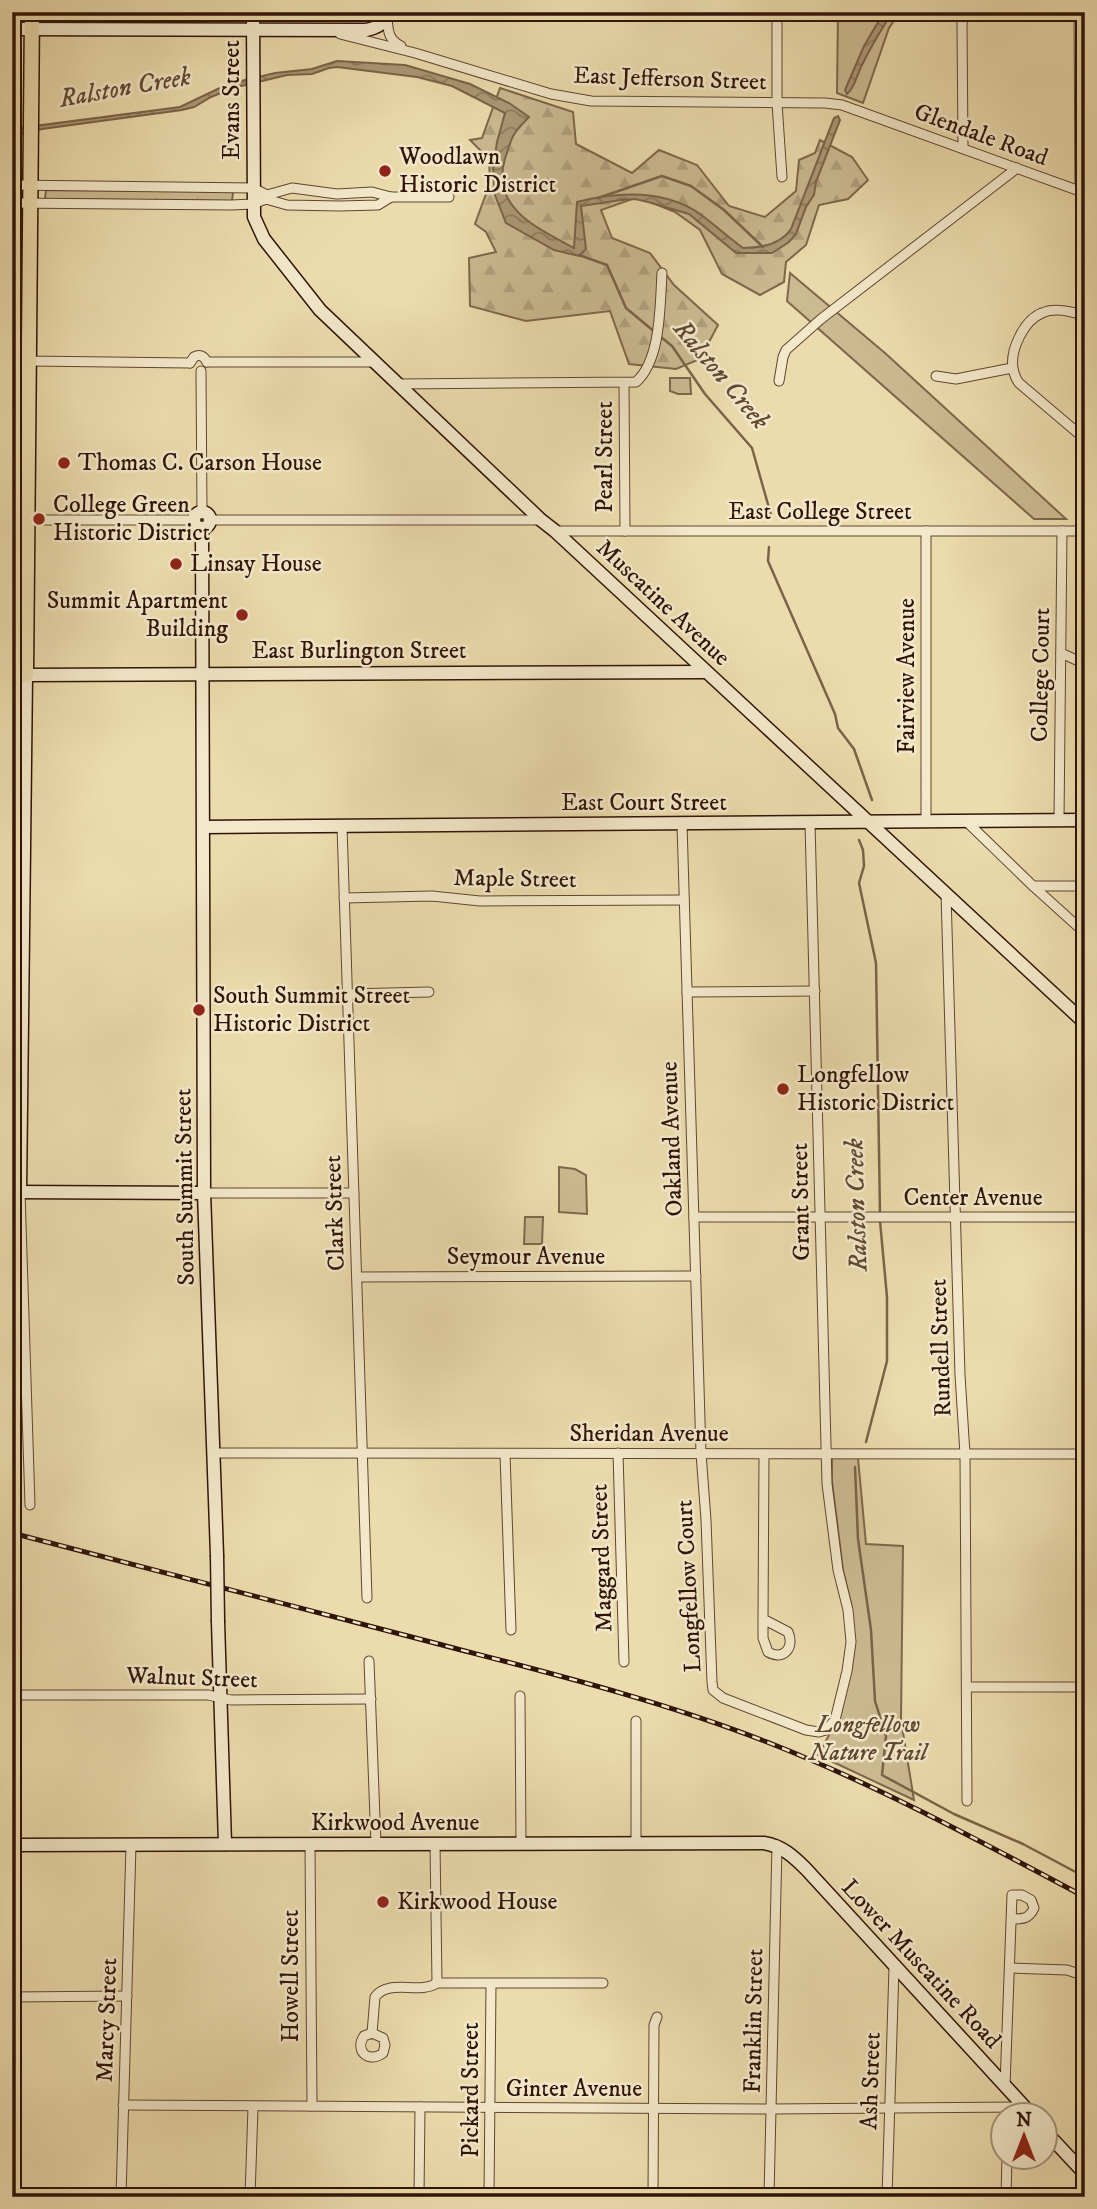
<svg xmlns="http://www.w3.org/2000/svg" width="1097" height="2209" font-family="'IM FELL DW Pica',serif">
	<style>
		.grass { fill: url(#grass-tufts); stroke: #7e674c; stroke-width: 2 }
		.forest { fill: url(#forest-firs); stroke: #7e674c; stroke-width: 2 }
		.green { fill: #ccba91; stroke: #7e674c; stroke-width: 2 }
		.water { fill: url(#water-waves); stroke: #7a6349; stroke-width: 2 }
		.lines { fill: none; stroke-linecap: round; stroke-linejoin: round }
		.stream { stroke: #7a6349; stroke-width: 2.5 }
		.street-casing { stroke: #5f4631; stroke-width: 11 }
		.secondary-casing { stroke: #301408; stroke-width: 15 }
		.primary-casing { stroke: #301408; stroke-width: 17 }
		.street { stroke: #f3e8ca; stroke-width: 9 }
		.secondary { stroke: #f3e8ca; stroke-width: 12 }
		.primary { stroke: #ecdcad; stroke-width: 14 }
		.rail-casing { stroke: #301408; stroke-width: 5 }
		.rail { stroke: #f3e8ca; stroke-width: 2.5; stroke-dasharray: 8; stroke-linecap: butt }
		.secondary-bridge-casing { stroke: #301408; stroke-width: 15; stroke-linecap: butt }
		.secondary-bridge { stroke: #f3e8ca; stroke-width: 12 }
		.poi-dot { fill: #8f2418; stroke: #f3e8ca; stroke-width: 2.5 }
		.labels { text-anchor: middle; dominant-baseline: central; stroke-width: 5; stroke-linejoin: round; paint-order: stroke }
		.street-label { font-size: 24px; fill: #301408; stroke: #f3e8ca }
		.poi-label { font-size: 24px; fill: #301408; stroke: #f3e8ca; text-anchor: start }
		.park-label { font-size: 24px; font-style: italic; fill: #5f4631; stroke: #f3e8ca }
		.water-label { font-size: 26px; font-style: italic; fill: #624934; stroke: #f3e8ca }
	</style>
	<defs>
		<pattern id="grass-tufts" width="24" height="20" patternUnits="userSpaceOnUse" patternTransform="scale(1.75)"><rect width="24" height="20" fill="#ccba91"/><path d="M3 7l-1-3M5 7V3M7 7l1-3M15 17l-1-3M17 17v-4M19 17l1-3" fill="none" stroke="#b09f7c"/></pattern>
		<pattern id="forest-firs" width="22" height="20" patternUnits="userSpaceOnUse" patternTransform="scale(1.75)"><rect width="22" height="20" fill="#ccba91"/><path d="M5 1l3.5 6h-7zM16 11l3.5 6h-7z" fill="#b09f7c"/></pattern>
		<pattern id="water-waves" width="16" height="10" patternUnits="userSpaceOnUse" patternTransform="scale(1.75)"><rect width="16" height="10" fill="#ac9875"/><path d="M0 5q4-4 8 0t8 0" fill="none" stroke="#8c7b5e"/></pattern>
	</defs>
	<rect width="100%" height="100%" fill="#ecdcad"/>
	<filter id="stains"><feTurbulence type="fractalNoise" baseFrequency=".00286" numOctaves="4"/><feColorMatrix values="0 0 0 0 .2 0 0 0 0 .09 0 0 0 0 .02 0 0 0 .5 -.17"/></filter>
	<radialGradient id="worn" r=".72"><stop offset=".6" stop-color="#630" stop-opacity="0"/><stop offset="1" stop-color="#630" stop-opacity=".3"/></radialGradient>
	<polygon class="grass" points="46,190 230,191 233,193 232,201 45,199"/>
	<polygon class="forest" points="500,88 573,112 576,144 632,173 659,150 697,165 729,206 765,217 796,191 799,160 815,153 820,140 852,157 868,180 848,199 819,205 806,245 786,262 784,282 760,295 722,274 700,230 675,212 638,197 601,210 612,238 650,253 674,285 718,325 700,359 676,369 629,364 610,311 526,321 470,306 469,258 496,252 486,232 475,224 490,183 489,159 470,140 482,138"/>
	<g class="green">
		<polygon points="838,12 900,12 889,28 863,103 837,93"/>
		<polygon points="790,273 885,353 1066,519 1034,519 787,301"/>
		<polygon points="670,378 690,378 691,394 678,394 670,391"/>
		<polygon points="559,1167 575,1169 586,1175 587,1214 559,1212"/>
		<polygon points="525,1217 543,1217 542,1244 524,1244"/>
		<polygon points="832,1458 858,1458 866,1544 903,1546 901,1720 914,1800 818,1755 838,1719 852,1608 843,1570 832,1481"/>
	</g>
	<g class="water">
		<path d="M884,12h9c-12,17 -22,35 -31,53 -5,9 -7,23 -15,29l-2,-4 19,-44z"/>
		<path d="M337,61l68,4 65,19 39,19 20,14c-17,17 -17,19 -24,42 -15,49 34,70 69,89l3,-46c40,-10 87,-13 123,12 15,11 28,23 43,34 18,0 38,-4 48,-19l43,-111 4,-2 2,4 -24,62 -2,13 -8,12 -10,27 -7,8 -17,11h-36l-47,-39 -41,-12 -13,-3 -14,1 -40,6 5,43 -7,7 -25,-6 -48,-27 -11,-28 -2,-26 4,-27 8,-29 -53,-27 -35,-9 -80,-10 -8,1 -17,6 -25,1 -54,13 -22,9 -17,10 -12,3 -140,19 -30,7v-7l168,-22 48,-23 47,-11 37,-4z"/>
	</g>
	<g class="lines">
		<g class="stream">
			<polyline points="598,198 662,176 691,186 724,210 763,247"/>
			<polyline points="579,255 607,265 626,308 656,333"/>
			<polyline points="661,337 672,346 705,394 752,448 771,515"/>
			<polyline points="769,547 768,561 835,714 838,728 854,749 872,800"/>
			<polyline points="859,840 863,850 864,866 859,883 876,963 880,1214"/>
			<polyline points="866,1442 887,1361 887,1297 880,1221"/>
			<polyline points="855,1467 858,1539 871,1630 875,1701 886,1736 882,1775 954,1814 1023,1844 1085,1877"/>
		</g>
		<g class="street-casing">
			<g id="street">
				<polyline points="777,12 777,103 782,177"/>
				<polyline points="1079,12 1080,191"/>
				<path d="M387,17c1,13 1,23 14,29"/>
				<polyline points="340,34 415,53 551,94 591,101 825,103 842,105 1085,193"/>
				<polyline points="963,148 962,23 965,12"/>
				<polyline points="12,185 253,188 267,195 292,188 337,194 372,192 391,197 449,197"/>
				<polyline points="12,203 231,205 253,204 266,199 287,205 340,206 378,205 391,197"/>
				<path d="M1085,316c-14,-5 -30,-9 -43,-3 -18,7 -32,37 -29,55 1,6 3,11 6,15l66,56"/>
				<polyline points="12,357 29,361 190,363"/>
				<polyline points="207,362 373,362"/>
				<path d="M190,363l4,-6c6,-3 10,-1 13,5"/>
				<polyline points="12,366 29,361"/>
				<polyline points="201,371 202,513"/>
				<polyline points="936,376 956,379 1012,368"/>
				<polyline points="779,381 783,357 786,350 821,319 1017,168"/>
				<polyline points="624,383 625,531"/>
				<path d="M398,384l238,-2c25,-22 24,-77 26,-109"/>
				<polyline points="12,520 194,520"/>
				<polyline points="210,520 541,520"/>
				<polyline points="555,531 1085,531"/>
				<polyline points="926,531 926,821"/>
				<polyline points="1061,653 1085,664"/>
				<polyline points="965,820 1033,886 1085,886"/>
				<polyline points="1059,820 1062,531"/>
				<polyline points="682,824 701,1453 706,1520 712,1682 713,1690 723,1698 806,1730 819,1732 826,1730 835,1720 847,1671 851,1642 848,1610 838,1570 827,1484 810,823"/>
				<polyline points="342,826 367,1598"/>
				<polyline points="1033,886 1085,933"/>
				<polyline points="946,894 960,1375 965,1454 967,1801"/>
				<polyline points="344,898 432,896 480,901 684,900"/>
				<polyline points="687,992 815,991"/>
				<polyline points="347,994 429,992"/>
				<polyline points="1083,1022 1085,1096"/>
				<polyline points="20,1192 30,1505"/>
				<polyline points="204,1193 354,1193"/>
				<polyline points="694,1217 1085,1217"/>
				<polyline points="357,1277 696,1276"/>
				<polyline points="214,1453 1085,1454"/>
				<polyline points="618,1453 624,1662"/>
				<polyline points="505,1454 511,1630"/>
				<path d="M763,1619l25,13c7,16 -5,29 -20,20l-5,-14v-19l1,-165"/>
				<polyline points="369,1661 376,1844"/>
				<polyline points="967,1687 1085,1687"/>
				<polyline points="12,1695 208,1695 231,1700 371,1699"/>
				<polyline points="520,1696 521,1844"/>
				<polyline points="636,1721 636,1843"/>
				<polyline points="310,1844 312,2106"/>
				<polyline points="435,1844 437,1983"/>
				<polyline points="1010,1968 1067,1970 1085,1976"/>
				<polyline points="12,1997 127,1996"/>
				<path d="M372,2033l11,5 2,7 -2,8c-14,11 -29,-2 -19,-17l8,-3 3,-36c14,-19 44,-2 62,-14h166"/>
				<path d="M1005,2086l7,-191h10l9,5 3,8c-5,11 -11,11 -22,11"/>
				<polyline points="123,2105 771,2109 1024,2107"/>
				<polyline points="121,2197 131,1845"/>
				<polyline points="250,2197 253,2107"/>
				<polyline points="419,2197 420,2107"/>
				<polyline points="489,2197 491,1984"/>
				<polyline points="653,2197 654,2025 657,2017"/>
				<polyline points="769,2197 777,1845"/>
				<polyline points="887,2197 894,1967"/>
				<polyline points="1006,2197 1007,2156"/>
			</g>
		</g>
		<g class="secondary-casing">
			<g id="secondary">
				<polyline points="253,12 254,217 264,239 320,310 541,520 555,531 1085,1023"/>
				<path d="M12,29l354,1c10,-2 21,-7 22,-18"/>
				<circle cx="202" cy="520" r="8"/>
				<polyline points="202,528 204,1193 217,1555"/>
				<polyline points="204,827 1085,820"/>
				<polyline points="13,1192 204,1193"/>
				<polyline points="20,1192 26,675 706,672"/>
				<polyline points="218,1622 225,1844"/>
				<path d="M12,1845l752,-2c18,3 29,13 42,26l225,245"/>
				<polyline points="1044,2130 1085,2174"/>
			</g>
		</g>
		<g class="primary-casing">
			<polyline id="primary" points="12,674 26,675 32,12"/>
		</g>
		<use href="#street" class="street"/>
		<use href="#secondary" class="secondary"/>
		<use href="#primary" class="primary"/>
		<g class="rail-casing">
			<path id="rail" d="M12,1533c139,36 277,72 415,108 114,30 230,58 340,101 110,43 213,99 318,155"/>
		</g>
		<use href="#rail" class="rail"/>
		<g class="secondary-bridge-casing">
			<polyline id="secondary-bridge" points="217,1555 218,1622"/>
		</g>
		<use href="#secondary-bridge" class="secondary-bridge"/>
	</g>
	<g class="poi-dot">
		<circle cx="385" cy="171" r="7"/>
		<circle cx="64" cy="463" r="7"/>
		<circle cx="39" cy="519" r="7"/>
		<circle cx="176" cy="564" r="7"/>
		<circle cx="242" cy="615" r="7"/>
		<circle cx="199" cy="1010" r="7"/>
		<circle cx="783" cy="1089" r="7"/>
		<circle cx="383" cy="1902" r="7"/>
	</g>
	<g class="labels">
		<g class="street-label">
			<text transform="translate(670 79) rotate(2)">East Jefferson Street</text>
			<text transform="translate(232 100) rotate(-90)">Evans Street</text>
			<text transform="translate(981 135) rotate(20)">Glendale Road</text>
			<text transform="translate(605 457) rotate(-90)">Pearl Street</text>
			<text x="820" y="512">East College Street</text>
			<text transform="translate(663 603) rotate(43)">Muscatine Avenue</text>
			<text x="359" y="651">East Burlington Street</text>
			<text transform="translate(1041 675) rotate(-89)">College Court</text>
			<text transform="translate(907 676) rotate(-90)">Fairview Avenue</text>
			<text x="644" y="803">East Court Street</text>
			<text transform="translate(515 879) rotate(1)">Maple Street</text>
			<text transform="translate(672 1139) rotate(-92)">Oakland Avenue</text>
			<text transform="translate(185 1187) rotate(-91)">South Summit Street</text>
			<text x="973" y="1198">Center Avenue</text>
			<text transform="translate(801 1202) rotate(-91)">Grant Street</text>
			<text transform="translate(335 1213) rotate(-92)">Clark Street</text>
			<text x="526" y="1257">Seymour Avenue</text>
			<text transform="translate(941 1348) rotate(-92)">Rundell Street</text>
			<text x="649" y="1434">Sheridan Avenue</text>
			<text transform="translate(602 1558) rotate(-92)">Maggard Street</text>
			<text transform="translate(689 1586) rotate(-93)">Longfellow Court</text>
			<text transform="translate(192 1678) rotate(2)">Walnut Street</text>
			<text x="395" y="1823">Kirkwood Avenue</text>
			<text transform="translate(921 1964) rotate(47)">Lower Muscatine Road</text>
			<text transform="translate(291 1976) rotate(-90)">Howell Street</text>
			<text transform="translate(107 2020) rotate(-88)">Marcy Street</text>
			<text transform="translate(754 2021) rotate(-89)">Franklin Street</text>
			<text transform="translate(871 2081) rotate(-88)">Ash Street</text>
			<text x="574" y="2089">Ginter Avenue</text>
			<text transform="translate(471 2090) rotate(-90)">Pickard Street</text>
		</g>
		<g class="poi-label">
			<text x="399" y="157">Woodlawn<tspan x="399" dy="28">Historic District</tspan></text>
			<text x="78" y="463">Thomas C. Carson House</text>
			<text x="53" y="505">College Green<tspan x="53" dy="28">Historic District</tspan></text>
			<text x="190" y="564">Linsay House</text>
			<text x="228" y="601" text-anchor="end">Summit Apartment<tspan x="228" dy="28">Building</tspan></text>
			<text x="213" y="996">South Summit Street<tspan x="213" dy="28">Historic District</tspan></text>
			<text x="797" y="1075">Longfellow<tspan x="797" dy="28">Historic District</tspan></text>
			<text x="397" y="1902">Kirkwood House</text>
		</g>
		<g class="park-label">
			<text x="868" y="1725">Longfellow<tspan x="868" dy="28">Nature Trail</tspan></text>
		</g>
		<g class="water-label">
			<text transform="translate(125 88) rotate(-10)">Ralston Creek</text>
			<text transform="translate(721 375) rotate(50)">Ralston Creek</text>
			<text transform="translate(857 1205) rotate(-92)">Ralston Creek</text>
		</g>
	</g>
	<rect width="1097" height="2209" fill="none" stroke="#ecdcad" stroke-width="42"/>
	<rect x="14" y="14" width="1069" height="2181" fill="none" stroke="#301408" stroke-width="3.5"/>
	<rect x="21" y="21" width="1055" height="2167" fill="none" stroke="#301408" stroke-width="2"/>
	<g transform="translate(1024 2136)"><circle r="33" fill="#f3e8ca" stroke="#a5937c" stroke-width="2"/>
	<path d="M0-5L12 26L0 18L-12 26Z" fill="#8f2418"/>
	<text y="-10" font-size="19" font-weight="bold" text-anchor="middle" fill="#301408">N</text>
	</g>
	<rect width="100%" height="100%" filter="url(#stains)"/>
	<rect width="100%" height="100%" fill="url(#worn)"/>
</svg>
